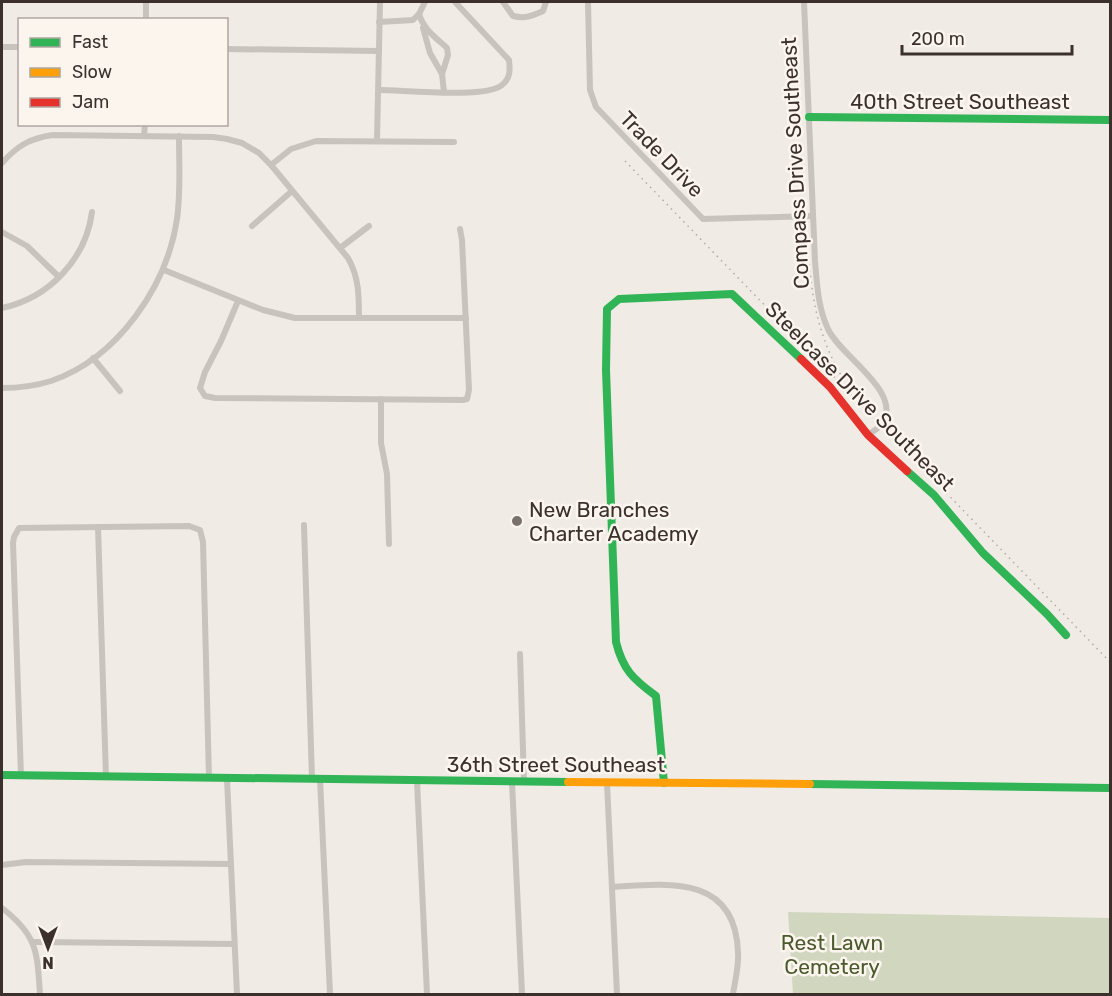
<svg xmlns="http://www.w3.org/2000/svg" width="1112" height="996" font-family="Rubik,sans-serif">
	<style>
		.green { fill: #d1d6bf }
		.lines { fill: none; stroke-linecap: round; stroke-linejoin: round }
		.street { stroke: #c9c3be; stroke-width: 6 }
		.fast { stroke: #30b455; stroke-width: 8 }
		.slow { stroke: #ff9f0a; stroke-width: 8 }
		.jam { stroke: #e5322d; stroke-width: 8 }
		.rail { stroke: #b1aca8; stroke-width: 1.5; stroke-dasharray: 1.5 4.5; stroke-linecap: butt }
		.poi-dot { fill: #7a716c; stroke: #fbf5ee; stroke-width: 2 }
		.labels { text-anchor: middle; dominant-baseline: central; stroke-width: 5; stroke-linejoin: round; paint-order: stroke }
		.street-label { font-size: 21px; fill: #3b302b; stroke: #fbf5ee }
		.poi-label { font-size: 21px; fill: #3b302b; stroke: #fbf5ee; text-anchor: start }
		.park-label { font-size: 21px; fill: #4a5a2e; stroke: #fbf5ee }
	</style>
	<rect width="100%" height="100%" fill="#f0ebe5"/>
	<polygon class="green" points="788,912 1110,918 1110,994 793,994"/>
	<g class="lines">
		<g class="street">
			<path d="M503,2l10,14c12,3 19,0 30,-5l3,-9"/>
			<polyline points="588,2 590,90 596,107 703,219 813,216"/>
			<path d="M804,2l11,259c2,23 3,47 13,68 12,27 76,63 54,95 -3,4 -10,8 -14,11"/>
			<path d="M419,14c5,16 16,23 28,34l1,7 -6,19 2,18"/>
			<polyline points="146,20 146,2"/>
			<polyline points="379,22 413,20 419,14 425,2"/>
			<polyline points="423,28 430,53 442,74"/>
			<polyline points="2,47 20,47"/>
			<polyline points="226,49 379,51"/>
			<path d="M379,90c24,0 107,9 123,-5 9,-7 8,-16 7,-25l-54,-58"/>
			<polyline points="144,136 145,124"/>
			<polyline points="377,140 380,2"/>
			<path d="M2,163c15,-17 28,-25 51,-28l160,2 14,2 15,4 17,10 12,12 77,93c11,19 11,38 11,60"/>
			<polyline points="271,165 291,149 316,141 454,142"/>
			<polyline points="252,226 292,191"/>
			<polyline points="2,232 27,246 59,277"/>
			<polyline points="340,248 369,226"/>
			<polyline points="164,270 263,310 295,318 466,318"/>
			<polyline points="238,301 221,341 205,372 200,388 205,396 215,398 463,400 467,399 469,390 462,240 460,229"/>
			<path d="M2,308c47,-10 84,-49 90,-96"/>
			<polyline points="93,358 120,391"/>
			<path d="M2,388c16,0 33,-2 49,-7 67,-23 116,-95 126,-162 4,-27 2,-56 2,-83"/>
			<polyline points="381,399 381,443 387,474 389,544"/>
			<polyline points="304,525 312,779"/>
			<polyline points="98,527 106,777"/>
			<polyline points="520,654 524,782"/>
			<polyline points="21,776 13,543 14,537 19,528 189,526 200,530 203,542 209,778"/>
			<polyline points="227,779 237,994"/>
			<polyline points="320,779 330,994"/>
			<polyline points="417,781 427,994"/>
			<polyline points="512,782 522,994"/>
			<polyline points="607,783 617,994"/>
			<polyline points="2,865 26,862 231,864"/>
			<path d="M612,887c57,-4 124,-12 126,66 1,13 -3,28 -5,41"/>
			<path d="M2,908c36,28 35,44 38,86"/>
			<polyline points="34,942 234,944"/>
		</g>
		<g class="fast">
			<polyline points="809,117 1110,120"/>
			<polyline points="907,471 934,495 983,553 1047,614 1066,635"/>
			<polyline points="2,775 568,782"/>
			<path d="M664,783l-8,-87c-23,-17 -33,-26 -40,-54l-10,-272 1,-61 12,-10 113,-5 69,65"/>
			<polyline points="810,784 1110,788"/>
		</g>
		<polyline class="slow" points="568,782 810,784"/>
		<polyline class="jam" points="801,359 830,387 868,435 907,471"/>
		<g class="rail">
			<polyline points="625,161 1110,662"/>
			<path d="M807,228c3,54 6,99 34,147"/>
		</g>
	</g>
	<circle class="poi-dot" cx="517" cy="521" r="6"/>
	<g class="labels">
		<g class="street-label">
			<text x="960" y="101">40th Street Southeast</text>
			<text transform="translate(662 154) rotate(46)">Trade Drive</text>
			<text transform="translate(795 163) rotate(-93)">Compass Drive Southeast</text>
			<text transform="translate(860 396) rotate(45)">Steelcase Drive Southeast</text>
			<text x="556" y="764">36th Street Southeast</text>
		</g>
		<g class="poi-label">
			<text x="529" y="509">New Branches<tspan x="529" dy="24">Charter Academy</tspan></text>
		</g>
		<g class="park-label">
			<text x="832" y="942">Rest Lawn<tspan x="832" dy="24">Cemetery</tspan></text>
		</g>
	</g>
	<rect width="1112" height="996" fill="none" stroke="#3b302b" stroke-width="6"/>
	<rect x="18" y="18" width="210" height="108" fill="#fbf5ee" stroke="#aea6a0" stroke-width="1.5"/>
	<rect x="30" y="38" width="30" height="9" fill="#30b455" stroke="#aea6a0" stroke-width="1.5"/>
	<text x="72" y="48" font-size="18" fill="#3b302b">Fast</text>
	<rect x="30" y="68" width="30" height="9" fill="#ff9f0a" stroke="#aea6a0" stroke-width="1.5"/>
	<text x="72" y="78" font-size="18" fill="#3b302b">Slow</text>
	<rect x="30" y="98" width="30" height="9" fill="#e5322d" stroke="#aea6a0" stroke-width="1.5"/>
	<text x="72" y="108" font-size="18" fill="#3b302b">Jam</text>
	<g transform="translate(48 948) rotate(180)" stroke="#fbf5ee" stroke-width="4.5" paint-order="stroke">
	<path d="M0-4.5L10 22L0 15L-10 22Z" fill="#3b302b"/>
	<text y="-9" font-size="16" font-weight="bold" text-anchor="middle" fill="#3b302b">N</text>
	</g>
	<path d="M902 45v9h170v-9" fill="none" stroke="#3b302b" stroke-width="3"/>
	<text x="911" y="45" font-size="18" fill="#3b302b" stroke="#fbf5ee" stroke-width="4.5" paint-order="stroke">200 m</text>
</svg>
